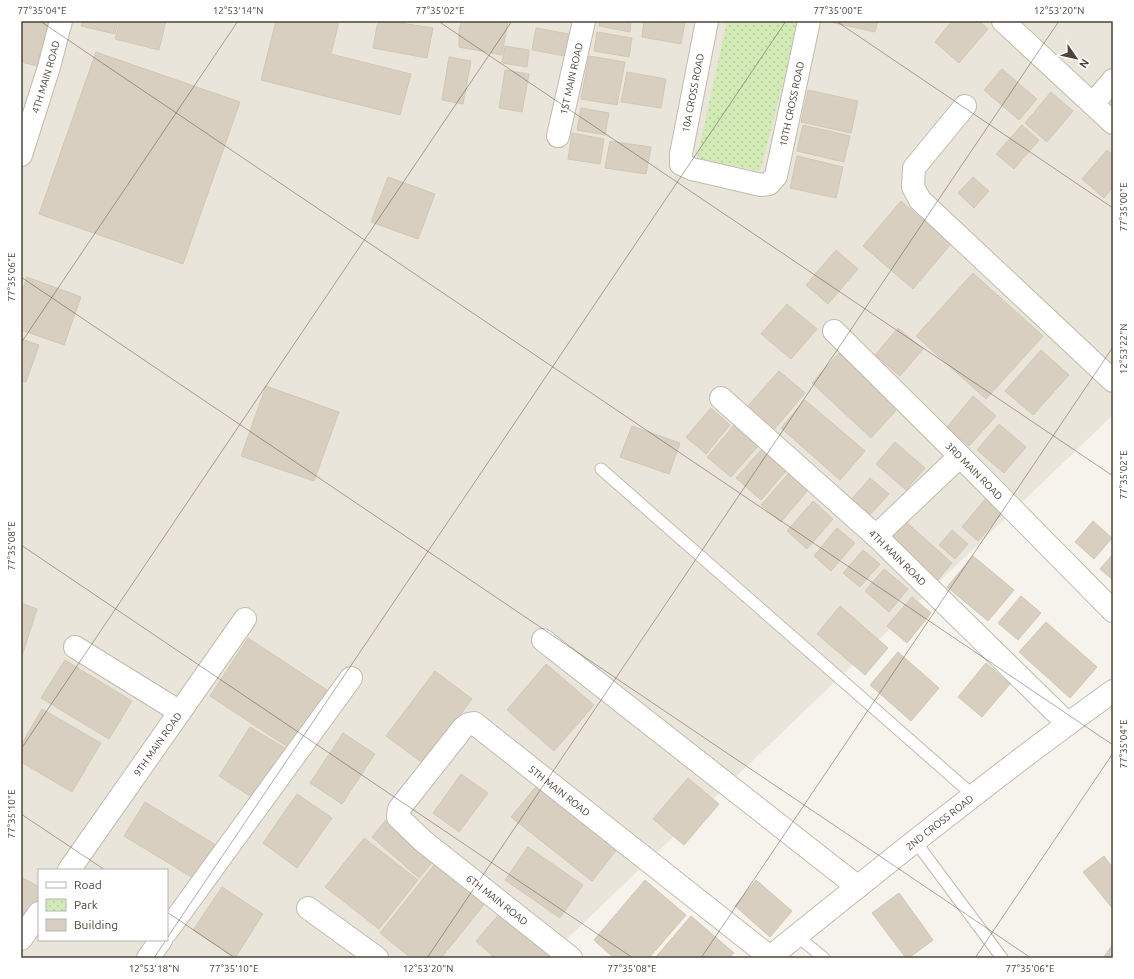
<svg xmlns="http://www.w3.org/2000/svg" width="1134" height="979" font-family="Ubuntu,sans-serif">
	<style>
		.residential { fill: #eae5da; fill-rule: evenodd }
		.park { fill: url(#park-dots) }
		.building { fill: #d8cfc1; stroke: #d3c7b4 }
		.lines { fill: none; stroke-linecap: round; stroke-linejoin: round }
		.service-casing { stroke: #c2bbae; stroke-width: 13 }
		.minor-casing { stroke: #c2bbae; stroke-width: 24 }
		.tertiary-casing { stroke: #c2bbae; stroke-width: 24 }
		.service { stroke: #fff; stroke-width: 11 }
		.minor { stroke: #fff; stroke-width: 22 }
		.tertiary { stroke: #fff; stroke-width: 22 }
		.ticks { fill: none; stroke: #4b4439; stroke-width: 1; stroke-opacity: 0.45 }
		.labels { text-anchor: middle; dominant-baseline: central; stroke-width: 3.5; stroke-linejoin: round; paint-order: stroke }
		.street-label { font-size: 10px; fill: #4b4439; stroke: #fff }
		.neatline { fill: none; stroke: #4b4439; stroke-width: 1.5 }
		.ticks-label { font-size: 10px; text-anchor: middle; fill: #4b4439 }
	</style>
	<defs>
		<pattern id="park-dots" width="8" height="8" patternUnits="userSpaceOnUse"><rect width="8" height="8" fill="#d2eab5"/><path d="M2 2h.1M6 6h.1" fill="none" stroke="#b6ca9c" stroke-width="1.8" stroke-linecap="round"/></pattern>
	</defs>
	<rect width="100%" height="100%" fill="#f6f3ec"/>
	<path class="residential" d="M21,21h1092v394l-566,543h-526zM39,870h128v70h-128z"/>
	<polygon class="park" points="727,21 799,21 760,171 697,158"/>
	<g class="building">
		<polygon points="21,21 49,21 37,66 21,62"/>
		<polygon points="82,21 118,21 115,34 81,26"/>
		<polygon points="120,21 166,21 159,50 115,39"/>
		<polygon points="276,21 339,21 331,54 411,74 400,115 261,80"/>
		<polygon points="378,21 388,21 433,28 427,58 373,48"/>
		<polygon points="462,21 508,21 502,55 459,47 459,29"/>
		<polygon points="600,21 631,21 630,32 599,26"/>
		<polygon points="644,21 685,21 681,44 642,37"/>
		<polygon points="826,21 878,21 875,32"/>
		<polygon points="952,21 979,21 988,29 959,63 935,42"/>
		<polygon points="536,28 575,35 571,57 532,50"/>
		<polygon points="597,32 632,38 629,57 594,51"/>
		<polygon points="505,46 529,50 527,67 502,63"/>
		<polygon points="96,52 240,102 183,264 39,214"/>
		<polygon points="589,56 625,62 617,105 581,99"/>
		<polygon points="449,57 471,61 463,104 442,100"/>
		<polygon points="1002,69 1037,99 1019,120 984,90"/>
		<polygon points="505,70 529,74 522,112 499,108"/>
		<polygon points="627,72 666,79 661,108 621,102"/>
		<polygon points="808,90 858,101 851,133 801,122"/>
		<polygon points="1051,92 1073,111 1047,142 1025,123"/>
		<polygon points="581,108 609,113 605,135 577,130"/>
		<polygon points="803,125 850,136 844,162 797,151"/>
		<polygon points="1022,125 1039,140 1014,169 996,154"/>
		<polygon points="572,133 604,139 600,164 568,159"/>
		<polygon points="610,141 651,147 646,174 605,168"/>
		<polygon points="1107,150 1113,155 1113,187 1104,198 1082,179"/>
		<polygon points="797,156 843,167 836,198 790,188"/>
		<polygon points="388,177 435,194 418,239 371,222"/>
		<polygon points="973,177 989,191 974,208 958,193"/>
		<polygon points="901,201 951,244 913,289 863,246"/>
		<polygon points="836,250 858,269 828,304 806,285"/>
		<polygon points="973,273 1043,336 986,399 916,336"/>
		<polygon points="27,277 81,297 64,345 21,330 21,295"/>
		<polygon points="787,304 817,329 791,359 761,334"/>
		<polygon points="898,328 923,349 900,376 875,355"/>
		<polygon points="21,339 39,345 26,382 21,381"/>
		<polygon points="1041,350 1069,375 1033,415 1005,391"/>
		<polygon points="839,353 898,408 871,438 812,383"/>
		<polygon points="779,371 805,393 772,432 745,409"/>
		<polygon points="266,386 339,412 314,481 241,456"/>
		<polygon points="973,396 996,416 969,446 947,427"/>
		<polygon points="805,400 865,451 840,480 781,428"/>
		<polygon points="711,408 730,425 706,454 686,437"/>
		<polygon points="735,424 759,445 731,477 707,457"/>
		<polygon points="999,424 1026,447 1004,473 977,450"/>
		<polygon points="632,426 680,443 669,474 620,457"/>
		<polygon points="895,442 925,468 906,490 876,464"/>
		<polygon points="761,450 786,471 761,500 736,478"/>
		<polygon points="789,473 808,490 781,522 761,505"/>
		<polygon points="870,478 889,494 869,516 851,500"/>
		<polygon points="986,498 1003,512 978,541 962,527"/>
		<polygon points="813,501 833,519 807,549 787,531"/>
		<polygon points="905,521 952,563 937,581 889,540"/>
		<polygon points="1093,521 1112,538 1094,559 1075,542"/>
		<polygon points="837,528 855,543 831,571 814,556"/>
		<polygon points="952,530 968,544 955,559 939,545"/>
		<polygon points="863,550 880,564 860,587 843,573"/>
		<polygon points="1113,554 1113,580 1100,569"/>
		<polygon points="973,556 1014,590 988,621 947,587"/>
		<polygon points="884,569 908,589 889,612 865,591"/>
		<polygon points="1021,596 1041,613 1018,640 998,623"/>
		<polygon points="912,597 931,613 907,643 887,626"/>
		<polygon points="21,603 37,609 21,659"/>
		<polygon points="840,606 888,648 865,675 817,634"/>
		<polygon points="1046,622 1097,667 1070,698 1019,652"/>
		<polygon points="248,638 327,690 289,748 210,696"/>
		<polygon points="898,652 939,688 911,721 870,685"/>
		<polygon points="65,660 132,701 109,739 41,698"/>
		<polygon points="986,663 1010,684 982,717 958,697"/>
		<polygon points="546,664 594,705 554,751 507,710"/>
		<polygon points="435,671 472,699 424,764 386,736"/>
		<polygon points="42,709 101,743 72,792 21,762 21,745"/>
		<polygon points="250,727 288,750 256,800 219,776"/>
		<polygon points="343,733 375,754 342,804 310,783"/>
		<polygon points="461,774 488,793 459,832 433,813"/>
		<polygon points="688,778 719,804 684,845 653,819"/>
		<polygon points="539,783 619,847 592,881 511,817"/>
		<polygon points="297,794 332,818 297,868 263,843"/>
		<polygon points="145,802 219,847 198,881 124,836"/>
		<polygon points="389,816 437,857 419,878 372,837"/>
		<polygon points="364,838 418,880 379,929 325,887"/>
		<polygon points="528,847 583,885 560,918 505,880"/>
		<polygon points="1104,856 1113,868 1113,909 1083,872"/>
		<polygon points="438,860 487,901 441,958 411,958 380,933"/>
		<polygon points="21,877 39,887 39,901 22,931 21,930"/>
		<polygon points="645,880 686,915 649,958 614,958 594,940"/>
		<polygon points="756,880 792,911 770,937 735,906"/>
		<polygon points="222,887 263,914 235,958 193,930"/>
		<polygon points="899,893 933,940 909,958 906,958 872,913"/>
		<polygon points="501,912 553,958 495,958 476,941"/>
		<polygon points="691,916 734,953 729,958 655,958"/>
		<polygon points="1113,944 1113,958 1103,958"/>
	</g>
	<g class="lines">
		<g class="service-casing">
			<g id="service">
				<polyline points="601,469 974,796"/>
				<polyline points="915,841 1002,958"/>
				<polyline points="797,936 824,958"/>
			</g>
		</g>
		<g class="minor-casing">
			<g id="minor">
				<path id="s1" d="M707,21l-26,133v10l11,5 69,16 8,-1 7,-8 33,-155"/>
				<polyline points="1003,21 1113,123"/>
				<polyline points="1093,104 1113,80"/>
				<polyline points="965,106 914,168 913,187 920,200 1113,381"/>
				<path id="s2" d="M558,136l26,-115"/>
				<path id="s3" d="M21,155l28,-88 12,-46"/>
				<path id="s4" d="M834,331l126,125 153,155"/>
				<path id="s5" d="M721,398l155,138 192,188"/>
				<polyline points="876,536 960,456"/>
				<polyline points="543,640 858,887"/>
				<polyline points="75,647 180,712"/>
				<path id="s6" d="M69,870l176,-251"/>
				<polyline points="308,908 377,958"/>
				<polyline points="167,931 351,678"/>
				<polyline points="21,939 39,913"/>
				<polyline points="148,958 161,940"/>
				<path id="s7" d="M571,958l-148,-117 -25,-24 1,-8 64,-81 5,-4 6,-1 296,234"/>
			</g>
		</g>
		<g class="tertiary-casing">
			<g id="tertiary">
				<path id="s8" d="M769,958c113,-91 226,-182 344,-267"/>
			</g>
		</g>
		<use href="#service" class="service"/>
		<use href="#minor" class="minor"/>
		<use href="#tertiary" class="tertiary"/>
	</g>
	<path class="ticks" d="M40,21l1073,724M438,21l675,455M836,21l277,187M21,277l1010,681M21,343l217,-322M21,545l612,413M21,749l491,-728M21,814l84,56M167,912l68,46M167,938l619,-917M154,958l12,-18M427,958l632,-937M701,958l412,-611M975,958l138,-205"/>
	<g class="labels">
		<g class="street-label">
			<text stroke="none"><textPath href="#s3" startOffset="82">4TH MAIN ROAD</textPath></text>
			<text stroke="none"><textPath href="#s2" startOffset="59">1ST MAIN ROAD</textPath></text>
			<text transform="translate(693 93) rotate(-79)">10A CROSS ROAD</text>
			<text stroke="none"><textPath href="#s1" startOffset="321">10TH CROSS ROAD</textPath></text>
			<text stroke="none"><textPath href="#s4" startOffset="198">3RD MAIN ROAD</textPath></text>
			<text stroke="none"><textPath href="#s5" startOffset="238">4TH MAIN ROAD</textPath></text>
			<text stroke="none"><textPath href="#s6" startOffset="154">9TH MAIN ROAD</textPath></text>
			<text stroke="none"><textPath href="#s7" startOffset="456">5TH MAIN ROAD</textPath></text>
			<text stroke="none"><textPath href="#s8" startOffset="218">2ND CROSS ROAD</textPath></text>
			<text transform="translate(497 900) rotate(38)">6TH MAIN ROAD</text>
		</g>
	</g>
	<rect width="1134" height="979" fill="none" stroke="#ffffff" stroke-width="44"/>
	<rect x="38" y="869" width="130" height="72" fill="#ffffff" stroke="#b7b4b0"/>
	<rect x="46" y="882" width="20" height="6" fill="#ffffff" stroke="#b7b4b0"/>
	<text x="74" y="889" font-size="12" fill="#4b4439">Road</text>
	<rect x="46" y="899" width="20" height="12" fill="url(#park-dots)" stroke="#b7b4b0"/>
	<text x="74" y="909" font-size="12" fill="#4b4439">Park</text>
	<rect x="46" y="919" width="20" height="12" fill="#d8cfc1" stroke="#b7b4b0"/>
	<text x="74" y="929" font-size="12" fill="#4b4439">Building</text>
	<g transform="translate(1076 58) rotate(124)" stroke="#ffffff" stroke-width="3" paint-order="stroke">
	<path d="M0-3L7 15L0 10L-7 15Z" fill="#4b4439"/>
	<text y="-6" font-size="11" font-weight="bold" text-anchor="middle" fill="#4b4439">N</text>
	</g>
	<rect x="22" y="22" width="1090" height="935" class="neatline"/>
	<g class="ticks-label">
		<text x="42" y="14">77°35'04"E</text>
		<text x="238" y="14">12°53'14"N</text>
		<text x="440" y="14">77°35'02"E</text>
		<text x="838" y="14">77°35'00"E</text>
		<text x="1059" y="14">12°53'20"N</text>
		<text transform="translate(1123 207) rotate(-90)" y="4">77°35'00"E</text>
		<text transform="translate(11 277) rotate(-90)" y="4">77°35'06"E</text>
		<text transform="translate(1123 349) rotate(-90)" y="4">12°53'22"N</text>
		<text transform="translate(1123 475) rotate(-90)" y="4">77°35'02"E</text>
		<text transform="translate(11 546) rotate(-90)" y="4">77°35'08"E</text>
		<text transform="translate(1123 744) rotate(-90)" y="4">77°35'04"E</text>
		<text transform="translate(11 814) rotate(-90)" y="4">77°35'10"E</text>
		<text x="154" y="972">12°53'18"N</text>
		<text x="234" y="972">77°35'10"E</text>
		<text x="428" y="972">12°53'20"N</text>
		<text x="632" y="972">77°35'08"E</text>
		<text x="1030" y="972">77°35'06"E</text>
	</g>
</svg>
